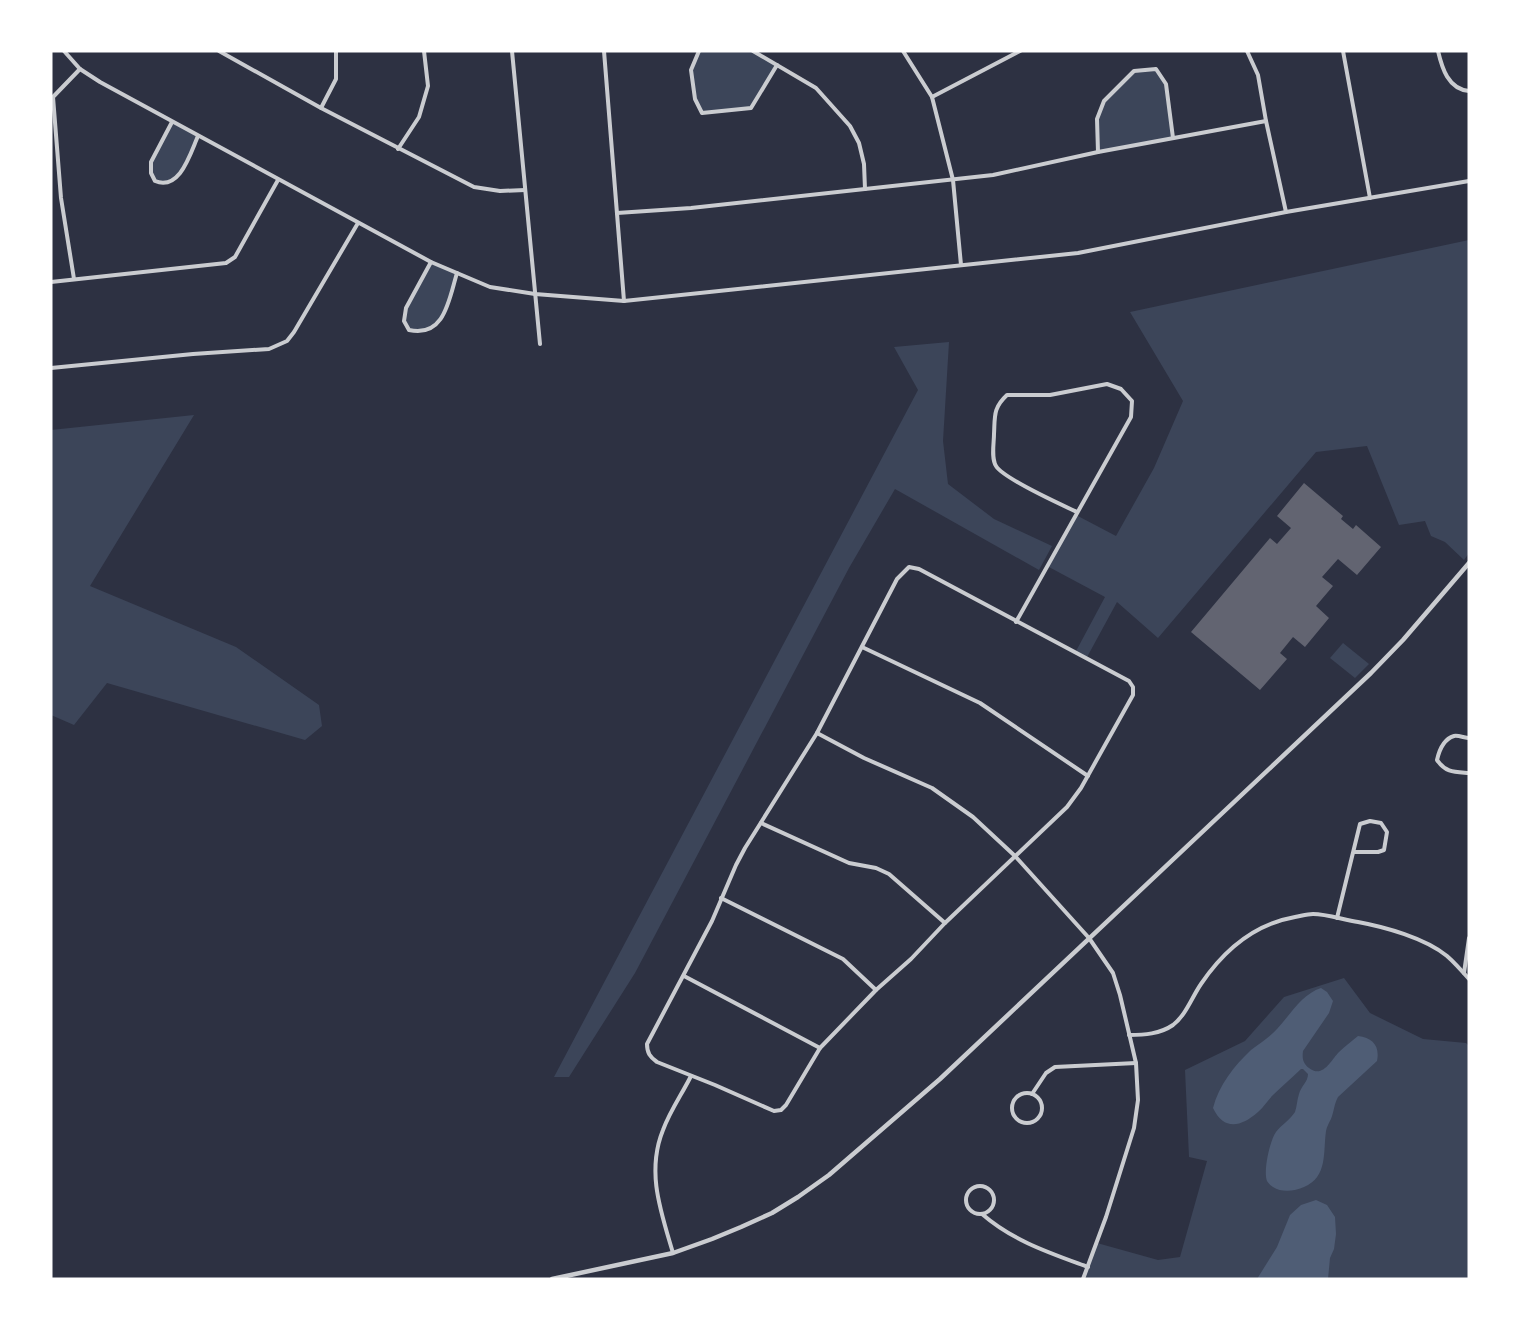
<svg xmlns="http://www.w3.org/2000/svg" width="1520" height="1330" font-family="'PT Serif',serif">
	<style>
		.green { fill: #3c4559 }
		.water { fill: #4f5d75 }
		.building { fill: #626471 }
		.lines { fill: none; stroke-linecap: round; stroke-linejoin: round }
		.minor { stroke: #caccd0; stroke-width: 4 }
		.tertiary { stroke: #caccd0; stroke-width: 4.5 }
	</style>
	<rect width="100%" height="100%" fill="#2d3142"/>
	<g class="green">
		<polygon points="699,51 753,51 777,65 751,108 702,113 695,99 691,70"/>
		<polygon points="1156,69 1166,84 1173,138 1098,152 1097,119 1104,101 1134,71"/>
		<polygon points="172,122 198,136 183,169 171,182 155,181 151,173 151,162"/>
		<polygon points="1469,240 1469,553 1464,560 1445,542 1431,536 1425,521 1399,525 1367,446 1316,452 1158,638 1117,602 1086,659 1075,653 1105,597 1047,566 1076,515 1116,536 1154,468 1183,401 1130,312"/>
		<path d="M431,262l26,11c-8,26 -12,65 -48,57l-5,-9 2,-13z"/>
		<polygon points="949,342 943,441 948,484 994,519 1052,546 1039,570 895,489 849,568 635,973 569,1077 554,1077 918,390 894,347"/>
		<polygon points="194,415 90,586 236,647 319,705 322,726 305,740 107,683 74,725 51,715 51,430"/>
		<polygon points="1343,643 1369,664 1355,678 1330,658"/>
		<polygon points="1344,978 1370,1013 1423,1039 1466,1043 1469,1046 1469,1279 1083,1279 1097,1243 1158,1260 1180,1257 1207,1161 1189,1157 1185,1070 1245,1041 1284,997"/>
	</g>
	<g class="water">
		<path d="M1321,988l6,4 6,9 -4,12 -26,38c-1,8 0,12 6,17 14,11 22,-8 30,-16 6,-6 13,-11 19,-16 15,2 22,10 19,25l-39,36c-4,7 -4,15 -7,22 -2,4 -4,7 -5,12 -3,21 2,46 -22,56 -9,4 -22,6 -31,0 -2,-1 -5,-4 -6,-6 -4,-10 3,-41 9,-49 5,-7 14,-12 19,-20 2,-6 2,-12 4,-18 2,-8 9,-12 9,-20l-5,-5h-2c-9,9 -19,17 -28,26 -5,5 -9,12 -15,17 -17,15 -34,19 -45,-4 6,-23 21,-42 38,-58 9,-7 18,-12 26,-21 13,-14 25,-35 44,-41z"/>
		<polygon points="1316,1200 1327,1205 1335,1217 1336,1234 1334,1249 1330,1258 1328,1279 1257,1279 1277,1247 1290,1215 1301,1205"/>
	</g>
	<polygon class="building" points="1304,483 1343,516 1341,519 1353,529 1356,525 1381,547 1357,575 1338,559 1322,577 1333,586 1316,606 1329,618 1305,647 1293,637 1280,653 1287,659 1260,690 1191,632 1270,538 1277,544 1291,528 1277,516"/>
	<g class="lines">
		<g class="minor">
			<polyline points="64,51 80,69 100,82 431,262 490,287 535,294 624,301 1078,253 1286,212 1469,181"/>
			<polyline points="219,51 321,108 474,187 500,191 525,190"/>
			<polyline points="512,51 540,344"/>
			<polyline points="604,51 624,301"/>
			<polyline points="699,51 691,70 695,99 702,113 751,108 777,65"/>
			<polyline points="753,51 816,88 850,126 859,143 864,164 865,189"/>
			<polyline points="903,51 932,97 953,180 961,265"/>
			<polyline points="1247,51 1258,75 1266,121 1286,212"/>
			<polyline points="1343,51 1370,198"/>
			<path d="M1438,51c4,17 10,38 31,40"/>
			<polyline points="932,97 1020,51"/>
			<polyline points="321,108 336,79 336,51"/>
			<path d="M172,122l-21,40v11l4,8c25,10 35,-27 43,-45"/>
			<polyline points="398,149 419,117 428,86 424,51"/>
			<polyline points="1098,152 1097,119 1104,101 1134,71 1156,69 1166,84 1173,138"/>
			<polyline points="617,213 691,208 993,175 1098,152 1266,121"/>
			<path d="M431,262l-25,46 -2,13 5,9c36,8 40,-31 48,-57"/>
			<polyline points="74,279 61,198 53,97 80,69"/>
			<polyline points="51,282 226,263 235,257 278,180"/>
			<polyline points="51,368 193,354 269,349 287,341 294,332 358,223"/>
			<path d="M909,567l10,2 210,112 4,6v8l-52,93 -14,19 -122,116 -34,36 -35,31 -56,58 -34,57 -5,5 -7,1 -59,-26 -58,-23c-7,-5 -10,-9 -10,-18l65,-123 24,-56 9,-17 72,-115 80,-154z"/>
			<path d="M1016,622l115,-205 1,-16 -11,-12 -14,-5 -57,11h-43c-14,13 -12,21 -13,39 0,9 -3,24 2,32 8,13 64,38 81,46"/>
			<polyline points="862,647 980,703 1088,776"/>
			<polyline points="817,733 864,758 932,788 973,817 1015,856 1089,938 1113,973 1120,995 1136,1063 1138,1100 1134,1128 1106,1217 1083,1279"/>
			<path d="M1469,738c-4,0 -11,-3 -15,-2 -10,3 -15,15 -17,24 9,13 17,12 32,13"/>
			<polyline points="761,823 849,863 876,868 889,874 945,923"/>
			<polyline points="721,898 843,959 876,990"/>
			<polyline points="1337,918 1360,824 1370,821 1381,823 1387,832 1384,850 1378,852 1354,852"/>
			<polyline points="1464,973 1469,938"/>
			<polyline points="684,976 820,1048"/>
			<path d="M1129,1035c15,0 31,-1 44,-10 13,-10 19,-28 28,-41 23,-34 54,-60 94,-67 6,-1 12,-3 18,-3 14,0 31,6 45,8 27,5 67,16 89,34 8,7 15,15 22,23"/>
			<circle cx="1027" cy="1108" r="15"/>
			<polyline points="1032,1094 1046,1073 1055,1067 1136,1063"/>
			<circle cx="980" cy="1200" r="14"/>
			<path d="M982,1214c31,27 68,39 106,53"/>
			<path d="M673,1253c-12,-41 -27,-81 -10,-123 7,-19 19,-36 28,-54"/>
		</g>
		<polyline class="tertiary" points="552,1279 673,1253 712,1239 741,1227 772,1213 798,1197 829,1175 940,1079 1371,673 1403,640 1469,563"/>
	</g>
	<rect width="1520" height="1330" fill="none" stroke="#ffffff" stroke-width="105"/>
</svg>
